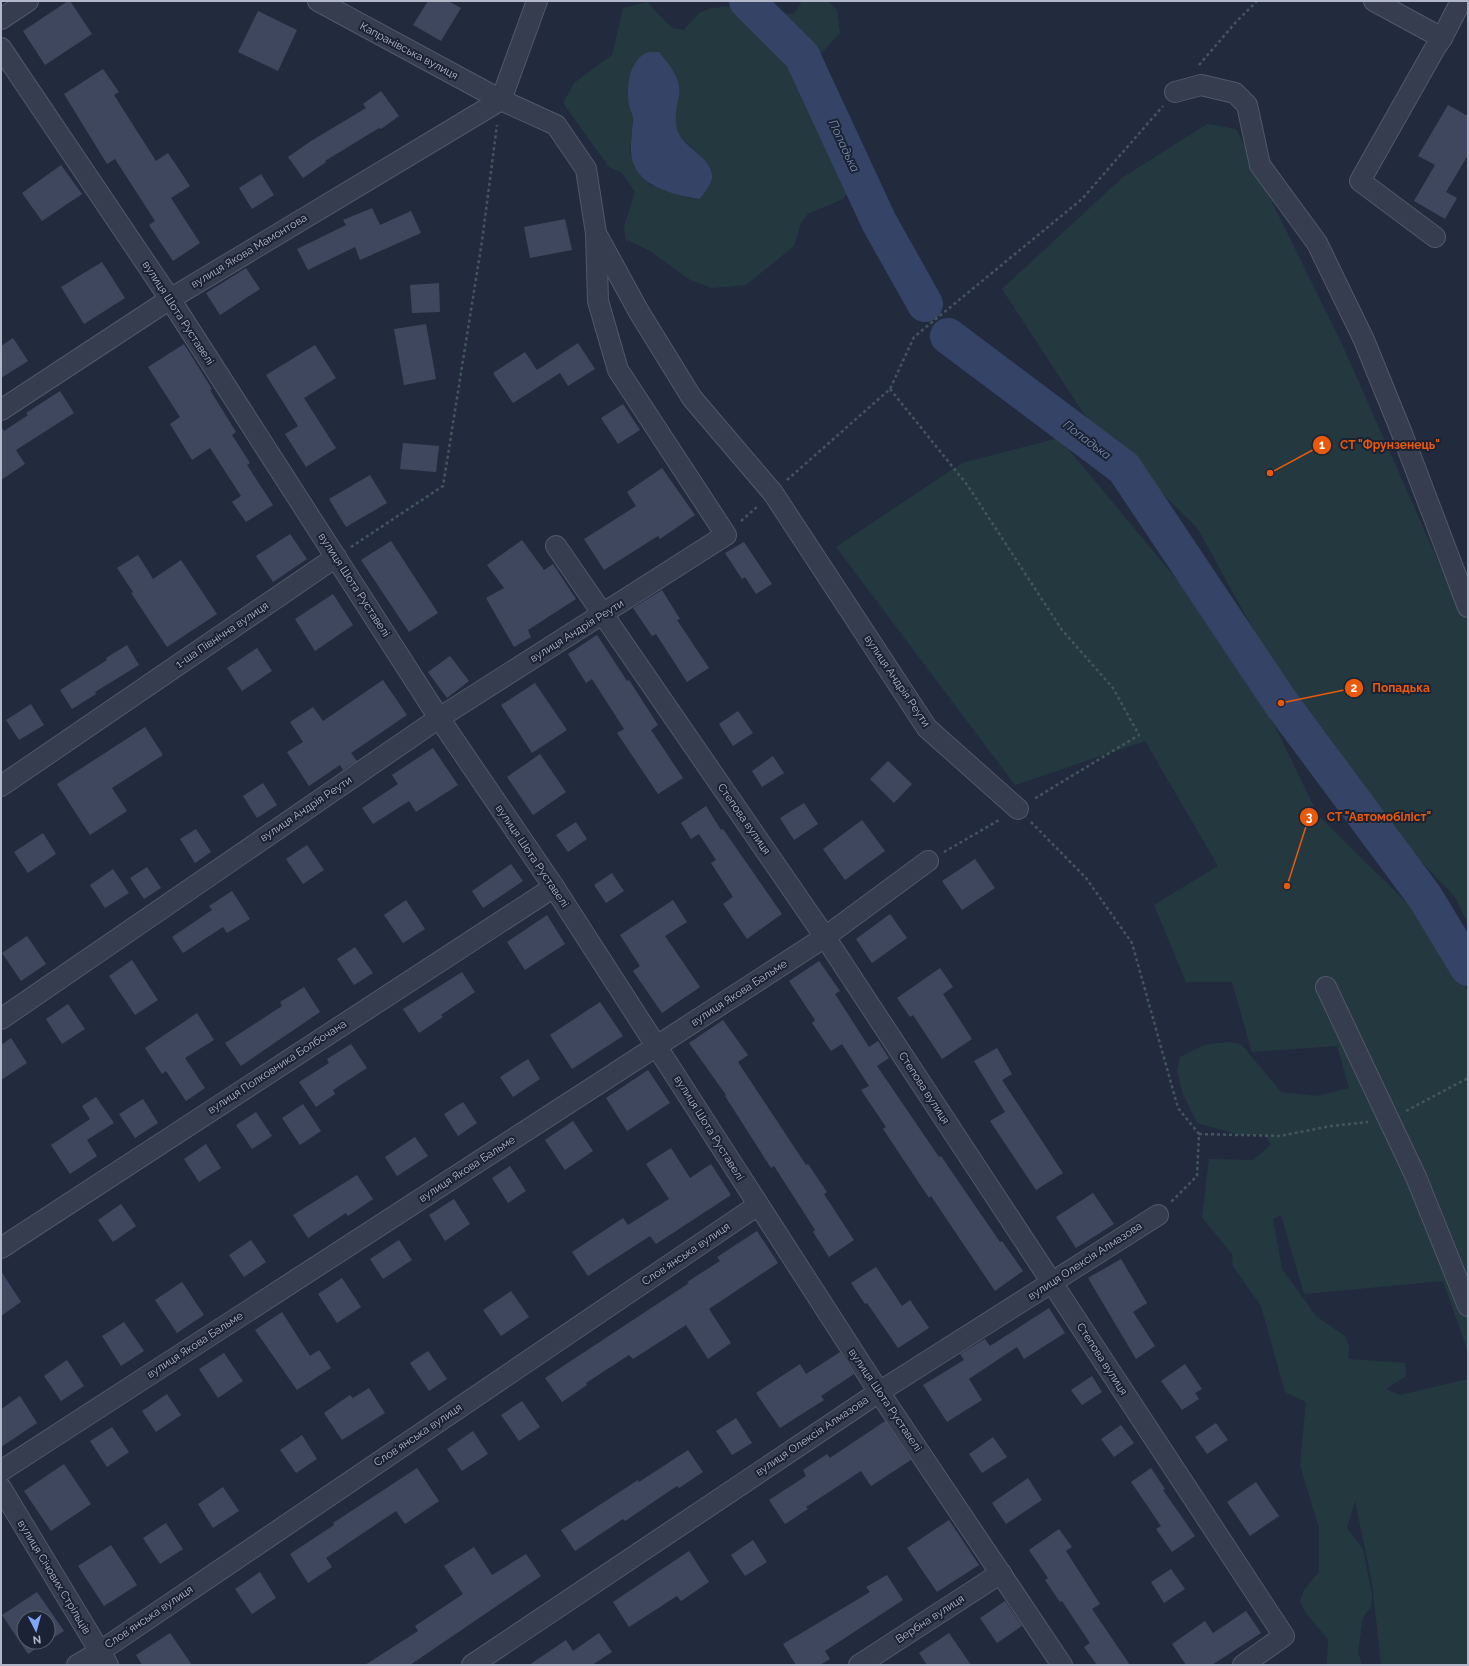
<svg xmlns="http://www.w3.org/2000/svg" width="1469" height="1666" font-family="Raleway,sans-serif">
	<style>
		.green { fill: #24393f; fill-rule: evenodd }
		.water { fill: #354466 }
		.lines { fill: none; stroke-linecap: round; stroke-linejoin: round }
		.river { stroke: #354466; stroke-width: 36 }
		.building { fill: #3e475e }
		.minor-casing { stroke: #515869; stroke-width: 22 }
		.path { stroke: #42565c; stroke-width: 2.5; stroke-dasharray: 3 3; stroke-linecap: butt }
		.minor { stroke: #363d4e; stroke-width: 20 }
		.labels { text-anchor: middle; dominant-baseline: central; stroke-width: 4; stroke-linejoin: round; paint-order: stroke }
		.street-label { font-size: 11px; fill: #b2b8c9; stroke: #1b2233 }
		.water-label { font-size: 12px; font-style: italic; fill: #788bb2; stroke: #1b2233 }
		.leader { fill: none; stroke: #e8590c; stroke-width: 1.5 }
		.callout-dot { fill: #e8590c; stroke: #1b2233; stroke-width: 1.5 }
		.mark-label { font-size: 12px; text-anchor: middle; font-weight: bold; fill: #fff }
		.callout-label { font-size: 12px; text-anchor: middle; font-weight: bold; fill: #e8590c; stroke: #1b2233; stroke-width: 4; stroke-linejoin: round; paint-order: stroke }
	</style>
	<rect width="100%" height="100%" fill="#222b3e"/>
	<g class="green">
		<path d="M802,1h26l9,9 3,23c-10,11 -35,35 -36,49 -2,25 28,38 41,55 7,9 12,21 18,32l-20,30 -35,15 -7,9 -7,23 -48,39 -34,3 -22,-8 -40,-29 -22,-11 -2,2 -2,-16 11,-34 -13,-19 -13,-6 -46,-64 11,-20 38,-28 11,-47 24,-6 25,26 12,2 15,-17 12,-5 24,-2 22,7 37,1zM679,94c-2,12 -7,25 -2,37 4,9 11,12 17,18 20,19 23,28 6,50l-12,-1 -39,-14 -9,-8 -10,-22 3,-37z"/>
		<polygon points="1207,124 1236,129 1342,344 1445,577 1468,623 1468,924 1455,897 1356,793 1300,714 1198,529 1086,417 1002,289 1122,178"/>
		<polygon points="1059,438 1241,657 1318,815 1412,908 1468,991 1468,1352 1443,1281 1304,1294 1281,1215 1273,1219 1282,1269 1316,1316 1345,1336 1349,1347 1348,1359 1405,1363 1406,1376 1386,1389 1400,1395 1468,1379 1468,1665 1381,1665 1372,1582 1355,1501 1347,1528 1363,1549 1372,1595 1371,1607 1363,1617 1358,1652 1362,1665 1327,1665 1328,1639 1305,1612 1300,1601 1304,1590 1319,1572 1319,1528 1300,1465 1306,1402 1285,1392 1261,1306 1233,1266 1232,1254 1202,1217 1209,1159 1253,1160 1271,1145 1265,1135 1240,1135 1197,1123 1182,1092 1177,1070 1180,1057 1204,1045 1228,1042 1241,1044 1281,1092 1317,1096 1349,1088 1337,1046 1252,1052 1232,982 1186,982 1154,905 1218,866 1145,741 1015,785 836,547 962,463"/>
	</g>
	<path class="water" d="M648,52h11c10,13 23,26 20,44 -2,11 -5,21 -2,33 5,19 32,25 35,46 1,8 -8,18 -12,24 -17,-2 -48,-10 -59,-23 -13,-15 -10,-29 -9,-47 0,-4 2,-8 1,-12 -1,-4 -3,-8 -4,-12 -3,-18 0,-45 19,-53z"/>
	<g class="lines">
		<g class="river">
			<polyline points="747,1 802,56 879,222 925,304"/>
			<polyline points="948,336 1124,468 1281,703 1425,897 1468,968"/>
		</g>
	</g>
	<g class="building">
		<polygon points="68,1 70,1 92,34 45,65 23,31"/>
		<polygon points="428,1 448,1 461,8 441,41 413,25"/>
		<polygon points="258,11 297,30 278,71 238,52"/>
		<polygon points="103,69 119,92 114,95 156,161 168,153 190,186 171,198 200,243 173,261 149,225 155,221 115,159 107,164 64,94"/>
		<polygon points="381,91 399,116 381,129 379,128 325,161 326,162 303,178 288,157 311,141 366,108 363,104"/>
		<polygon points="1448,105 1468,116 1468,155 1446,192 1457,198 1445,219 1414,201 1435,165 1418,156"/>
		<polygon points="61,165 82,194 42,221 22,193"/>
		<polygon points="261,174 274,195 252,209 239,188"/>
		<polygon points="372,208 380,225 411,211 421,233 360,260 355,247 308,270 297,249 346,225 343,220"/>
		<polygon points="565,219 572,250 530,258 524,227"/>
		<polygon points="102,262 125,298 84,324 61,287"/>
		<polygon points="246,268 260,289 220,315 206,293"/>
		<polygon points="439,283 440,312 412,313 410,285"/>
		<polygon points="426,324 436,379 404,385 394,329"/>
		<polygon points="13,338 28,361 1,378 1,346"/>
		<polygon points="578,343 595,369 568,386 560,373 513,403 493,373 525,352 537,370"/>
		<polygon points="184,344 212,389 210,390 236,432 232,435 250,463 247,465 273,505 246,522 232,502 241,496 210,448 192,460 170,424 180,417 148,367"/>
		<polygon points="315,345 336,378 304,398 336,448 306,467 285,434 298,426 266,375"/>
		<polygon points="60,391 74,413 16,450 25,464 1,480 1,426 4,431 28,415 26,413"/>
		<polygon points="623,404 640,430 618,444 601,418"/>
		<polygon points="403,443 439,446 436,472 400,469"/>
		<polygon points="662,468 695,515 660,539 658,536 604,570 584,539 636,506 627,492"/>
		<polygon points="370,475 387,503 346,527 329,499"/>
		<polygon points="290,534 307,559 273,582 256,556"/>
		<polygon points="522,540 544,570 553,564 576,599 528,630 531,637 514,647 486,598 504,588 487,565"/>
		<polygon points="391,541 438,613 409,632 361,560"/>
		<polygon points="744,542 772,584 756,594 745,577 742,579 725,553"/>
		<polygon points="138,555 153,579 181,560 217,614 167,647 131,593 133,592 117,568"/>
		<polygon points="662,590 680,619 677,620 709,668 687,682 656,634 652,636 633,608"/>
		<polygon points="333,594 353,625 315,651 295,619"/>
		<polygon points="597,635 627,681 629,680 658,725 651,730 683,778 658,794 617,733 624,729 592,679 586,683 568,654"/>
		<polygon points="127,645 139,665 95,692 96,694 72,709 60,690 107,660 106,658"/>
		<polygon points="257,648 272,671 242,691 227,668"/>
		<polygon points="450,656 469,681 447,698 428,672"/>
		<polygon points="383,680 407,715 351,753 357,761 343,770 340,765 309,786 287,752 303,742 290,722 313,707 323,721"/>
		<polygon points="535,683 567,730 532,753 501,705"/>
		<polygon points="31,704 44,725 19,740 6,720"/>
		<polygon points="738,711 753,733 733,746 719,724"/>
		<polygon points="145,727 163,755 112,788 127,811 90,835 57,784"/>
		<polygon points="433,748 458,785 416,812 409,801 373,824 362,808 398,784 392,775"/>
		<polygon points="540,754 566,792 533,815 507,777"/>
		<polygon points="773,756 784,773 762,787 752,771"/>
		<polygon points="888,761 912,784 894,803 870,779"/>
		<polygon points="263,783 277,805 257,818 243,796"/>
		<polygon points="804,803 818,824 794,840 780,818"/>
		<polygon points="706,806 721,830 723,829 782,914 747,939 723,904 733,897 711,863 716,860 699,834 691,839 681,823"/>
		<polygon points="862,820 885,851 845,880 823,849"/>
		<polygon points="576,822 587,839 568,852 556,835"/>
		<polygon points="196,829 211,852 195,863 180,839"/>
		<polygon points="43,833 56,854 28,873 14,852"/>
		<polygon points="307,845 324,870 303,884 286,859"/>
		<polygon points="975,859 995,888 962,910 942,881"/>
		<polygon points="511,864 523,881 483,908 472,891"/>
		<polygon points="147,867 161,888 144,899 130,878"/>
		<polygon points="113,869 129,893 105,908 90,885"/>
		<polygon points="612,873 624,891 606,903 594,885"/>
		<polygon points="232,891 250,919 227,933 223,927 183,953 172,937 212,910 209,906"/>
		<polygon points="406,900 425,929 403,943 384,915"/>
		<polygon points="673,900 687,922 665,936 700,987 662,1013 633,971 640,966 620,935"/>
		<polygon points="890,914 907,938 872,963 856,939"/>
		<polygon points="547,915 565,944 525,970 507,942"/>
		<polygon points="27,936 46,964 21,981 2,953"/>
		<polygon points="355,947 373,973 354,985 337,959"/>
		<polygon points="132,960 158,1000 135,1015 109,976"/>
		<polygon points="819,961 840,991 835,994 869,1047 878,1041 889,1058 877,1066 939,1157 941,1156 1000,1242 1002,1241 1023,1271 995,1291 931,1196 929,1198 883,1129 886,1127 861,1090 869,1086 842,1044 831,1051 812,1023 815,1020 789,981"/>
		<polygon points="940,968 953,987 943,994 972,1039 942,1059 913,1015 910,1017 897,998"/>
		<polygon points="462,972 475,992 441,1015 443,1017 419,1033 403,1009"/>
		<polygon points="304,987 320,1012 241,1066 225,1043 282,1006 280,1002"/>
		<polygon points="600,1002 623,1036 572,1069 550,1035"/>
		<polygon points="68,1004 85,1029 62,1044 46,1019"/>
		<polygon points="197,1013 214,1040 185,1058 205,1088 186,1101 166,1071 162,1074 145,1048"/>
		<polygon points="723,1020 748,1055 738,1062 806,1165 808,1164 827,1192 824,1194 854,1240 829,1257 813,1232 815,1230 774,1166 771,1168 725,1096 726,1095 689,1043"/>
		<polygon points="11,1038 27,1063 1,1080 1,1045"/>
		<polygon points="351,1044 367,1068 333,1090 335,1094 316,1107 299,1082 329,1063 327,1059"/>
		<polygon points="997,1048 1012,1074 1002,1080 1063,1173 1036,1190 990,1121 1005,1112 974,1061"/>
		<polygon points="528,1059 540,1079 513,1097 500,1077"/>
		<polygon points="648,1070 670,1103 627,1131 606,1098"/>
		<polygon points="96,1097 114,1123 87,1140 97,1156 70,1174 51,1145 90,1119 82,1106"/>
		<polygon points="143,1099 158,1123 135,1138 119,1114"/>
		<polygon points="463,1102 477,1123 458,1136 444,1114"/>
		<polygon points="303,1104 321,1131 300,1145 282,1118"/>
		<polygon points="256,1112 272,1136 252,1149 236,1125"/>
		<polygon points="573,1121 593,1151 565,1170 545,1140"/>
		<polygon points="415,1137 428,1156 397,1176 385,1157"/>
		<polygon points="206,1144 221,1168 199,1182 184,1159"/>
		<polygon points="671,1148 690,1178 711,1164 731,1195 656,1244 650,1236 588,1276 572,1252 623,1218 628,1225 669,1199 646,1164"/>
		<polygon points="510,1166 526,1191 508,1203 492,1178"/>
		<polygon points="357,1175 373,1199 348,1216 346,1213 308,1238 293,1215"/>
		<polygon points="1093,1193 1114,1224 1076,1248 1056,1217"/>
		<polygon points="454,1199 470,1224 445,1241 429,1215"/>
		<polygon points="121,1204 136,1226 113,1242 98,1220"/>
		<polygon points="757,1231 778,1263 709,1309 731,1343 708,1359 686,1325 633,1359 629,1355 586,1383 587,1385 562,1402 545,1378 689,1283 687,1282 720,1261 717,1257"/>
		<polygon points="251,1240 266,1262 244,1277 229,1255"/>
		<polygon points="399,1240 412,1260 383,1279 370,1259"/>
		<polygon points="1121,1259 1147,1303 1133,1312 1155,1346 1136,1359 1088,1278"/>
		<polygon points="876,1267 902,1306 910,1300 929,1328 898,1348 867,1303 865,1304 851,1283"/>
		<polygon points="1,1271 21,1302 1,1316"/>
		<polygon points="342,1278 361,1307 337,1323 318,1294"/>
		<polygon points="182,1282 204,1315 177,1333 155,1300"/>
		<polygon points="511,1291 529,1317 501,1336 483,1310"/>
		<polygon points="1049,1308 1065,1333 1024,1359 1017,1347 969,1379 982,1400 947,1422 923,1385 964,1360 960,1354 985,1339 990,1346"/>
		<polygon points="282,1312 310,1356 319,1350 331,1368 297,1390 255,1330"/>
		<polygon points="124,1322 144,1351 121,1366 102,1336"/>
		<polygon points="428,1351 447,1379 429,1391 410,1363"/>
		<polygon points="840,1352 854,1374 821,1396 824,1400 780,1428 756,1393 800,1364 806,1374"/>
		<polygon points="224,1353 243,1381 218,1398 199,1369"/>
		<polygon points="67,1360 84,1386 61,1401 44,1376"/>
		<polygon points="1185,1364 1202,1389 1195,1393 1199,1399 1182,1410 1161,1381"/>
		<polygon points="1092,1376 1102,1392 1082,1405 1071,1390"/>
		<polygon points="369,1388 385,1413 342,1440 324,1413 350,1395 353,1398"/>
		<polygon points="167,1394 181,1415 156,1432 142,1411"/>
		<polygon points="20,1396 37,1423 1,1447 1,1409"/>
		<polygon points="522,1401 540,1427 519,1441 501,1415"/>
		<polygon points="736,1418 752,1443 732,1455 716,1431"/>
		<polygon points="885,1421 911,1460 871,1486 861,1471 806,1507 808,1509 785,1524 769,1500 806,1476 803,1470 827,1454 830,1458"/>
		<polygon points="1216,1423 1228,1440 1207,1454 1195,1437"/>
		<polygon points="1121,1425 1134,1443 1114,1457 1101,1439"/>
		<polygon points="112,1427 129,1452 107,1467 90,1441"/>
		<polygon points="473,1431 488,1454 462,1471 447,1449"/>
		<polygon points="302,1435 317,1459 296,1473 280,1450"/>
		<polygon points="993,1437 1007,1457 982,1473 969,1454"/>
		<polygon points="688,1450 703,1472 679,1488 677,1486 625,1521 623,1519 575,1551 561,1530 638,1480 639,1482"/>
		<polygon points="64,1464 91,1504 51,1531 24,1491"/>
		<polygon points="417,1468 439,1501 405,1524 396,1511 326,1558 332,1567 308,1583 290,1554 334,1525 333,1523"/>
		<polygon points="1151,1468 1165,1489 1163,1490 1195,1536 1172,1552 1156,1529 1161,1526 1131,1482"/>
		<polygon points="1028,1478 1042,1500 1006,1524 992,1503"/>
		<polygon points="1256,1482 1279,1516 1250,1536 1227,1502"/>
		<polygon points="223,1487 239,1511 213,1528 198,1504"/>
		<polygon points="949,1520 979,1565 937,1592 907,1548"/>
		<polygon points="166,1523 183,1549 160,1564 143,1538"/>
		<polygon points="1059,1529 1072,1547 1066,1551 1100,1604 1092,1609 1130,1665 1097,1665 1084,1647 1090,1643 1062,1601 1060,1602 1045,1580 1048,1578 1029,1550"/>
		<polygon points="753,1540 767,1562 745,1576 731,1555"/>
		<polygon points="111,1545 137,1585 104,1606 78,1566"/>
		<polygon points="474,1547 492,1575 526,1554 541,1576 410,1665 365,1665 418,1631 415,1626 463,1594 444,1566"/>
		<polygon points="689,1551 709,1582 681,1601 677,1596 629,1627 613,1602"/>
		<polygon points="1171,1569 1185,1589 1164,1603 1151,1582"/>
		<polygon points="260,1572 276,1598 252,1614 235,1589"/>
		<polygon points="887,1575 903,1600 825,1651 830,1659 820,1665 796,1665 783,1644 870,1592 866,1587"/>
		<polygon points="37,1592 64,1631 48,1641 48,1618 24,1618 24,1642 47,1642 28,1654 2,1615"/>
		<polygon points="1005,1601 1022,1626 997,1643 980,1618"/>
		<polygon points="1246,1611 1261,1633 1212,1665 1186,1665 1172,1644 1205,1621 1213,1633"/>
		<polygon points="170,1633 192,1665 142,1665 136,1655"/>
		<polygon points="599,1633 612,1652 592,1665 529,1665 566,1640 573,1651"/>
		<polygon points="949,1633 971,1665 927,1665 919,1653"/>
	</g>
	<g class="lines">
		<g class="minor-casing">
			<g id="minor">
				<polyline points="1374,1 1442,38 1434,50 1360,181 1435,237"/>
				<polyline points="1,19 28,1"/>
				<polyline points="1442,38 1461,1"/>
				<polyline points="1,48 170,299 439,718 554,887 879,1392 1062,1665"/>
				<polyline points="1175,92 1201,85 1235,93 1247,105 1260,165 1317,243 1364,340 1401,431 1468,607"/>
				<polyline points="501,100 537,1"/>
				<polyline points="598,237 639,312 692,398 773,493 927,728 1018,809"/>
				<polyline points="1,410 170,299 501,100"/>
				<polyline points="556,546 825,937 1284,1636 1243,1665"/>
				<polyline points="1,786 336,557"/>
				<polyline points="1326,987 1416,1177 1468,1306"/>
				<polyline points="1,1019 439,718 726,535 618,370 598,301 596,233 586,169 556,125 501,100 318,1"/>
				<polyline points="1,1248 554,887"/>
				<polyline points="1,1471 825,937 928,861"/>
				<polyline points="1,1488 108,1665"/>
				<polyline points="77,1665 99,1652 758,1205"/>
				<polyline points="472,1665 879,1392 1158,1215"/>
				<polyline points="859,1665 1001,1573"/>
			</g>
		</g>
		<g class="path">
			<polyline points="1199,65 1236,22 1257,1"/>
			<polyline points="890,389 968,486 1062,630 1113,688 1139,735 1034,799"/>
			<polyline points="787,480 890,389 914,337 1082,199 1163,106"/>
			<polyline points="741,521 758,506"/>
			<polyline points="351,547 443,486 482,241 497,125"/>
			<polyline points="1031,822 1086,878 1132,943 1178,1108 1199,1134 1197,1176 1171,1202"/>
			<polyline points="944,852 1001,819"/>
			<polyline points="1406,1111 1468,1078"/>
			<polyline points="1199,1134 1280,1136 1331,1126 1368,1122"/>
		</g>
		<use href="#minor" class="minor"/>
	</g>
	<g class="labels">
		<g class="street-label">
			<text transform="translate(409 51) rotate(28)">Капранівська вулиця</text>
			<text transform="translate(249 251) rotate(-31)">вулиця Якова Мамонтова</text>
			<text transform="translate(178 313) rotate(57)">вулиця Шота Руставелі</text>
			<text transform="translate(354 585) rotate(57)">вулиця Шота Руставелі</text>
			<text transform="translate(577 631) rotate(-32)">вулиця Андрія Реути</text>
			<text transform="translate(222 635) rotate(-34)">1-ша Північна вулиця</text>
			<text transform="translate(897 681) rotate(56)">вулиця Андрія Реути</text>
			<text transform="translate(306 809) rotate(-34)">вулиця Андрія Реути</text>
			<text transform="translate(744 819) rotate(55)">Степова вулиця</text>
			<text transform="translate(532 856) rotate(56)">вулиця Шота Руставелі</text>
			<text transform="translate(739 993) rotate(-33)">вулиця Якова Бальме</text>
			<text transform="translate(277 1067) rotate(-33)">вулиця Полковника Болбочана</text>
			<text transform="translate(924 1088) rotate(57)">Степова вулиця</text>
			<text transform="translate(709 1128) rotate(58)">вулиця Шота Руставелі</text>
			<text transform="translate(467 1169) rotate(-33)">вулиця Якова Бальме</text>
			<text transform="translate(686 1254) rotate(-34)">Словʼянська вулиця</text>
			<text transform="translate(1085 1261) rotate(-33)">вулиця Олексія Алмазова</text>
			<text transform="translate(195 1345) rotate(-33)">вулиця Якова Бальме</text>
			<text transform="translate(1102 1359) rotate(57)">Степова вулиця</text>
			<text transform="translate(885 1400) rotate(56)">вулиця Шота Руставелі</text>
			<text transform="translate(418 1435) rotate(-34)">Словʼянська вулиця</text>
			<text transform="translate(812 1436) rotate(-34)">вулиця Олексія Алмазова</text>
			<text transform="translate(54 1577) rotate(59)">вулиця Січових Стрільців</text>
			<text transform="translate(149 1617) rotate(-34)">Словʼянська вулиця</text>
			<text transform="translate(930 1619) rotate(-33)">Вербна вулиця</text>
		</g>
		<g class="water-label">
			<text transform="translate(844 146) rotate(65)">Попадька</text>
			<text transform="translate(1087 440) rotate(37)">Попадька</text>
		</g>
	</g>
	<path class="leader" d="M1270 473L1322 445M1281 703L1354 688M1287 886L1309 817"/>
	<g class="callout-dot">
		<circle cx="1270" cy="473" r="4"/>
		<circle cx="1281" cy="703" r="4"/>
		<circle cx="1287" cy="886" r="4"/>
		<circle cx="1322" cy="445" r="10"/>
		<circle cx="1354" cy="688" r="10"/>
		<circle cx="1309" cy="817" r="10"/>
	</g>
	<g class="mark-label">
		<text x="1322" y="449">1</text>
		<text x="1354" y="692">2</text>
		<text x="1309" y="821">3</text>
	</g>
	<g class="callout-label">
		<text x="1390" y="449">СТ "Фрунзенець"</text>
		<text x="1401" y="692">Попадька</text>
		<text x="1379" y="821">СТ "Автомобіліст"</text>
	</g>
	<rect width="1469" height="1666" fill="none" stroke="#b2b8c9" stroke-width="4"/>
	<g transform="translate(36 1630) rotate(174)"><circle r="19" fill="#1b2233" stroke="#575e6f"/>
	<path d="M0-3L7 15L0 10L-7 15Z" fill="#82a6fd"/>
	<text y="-6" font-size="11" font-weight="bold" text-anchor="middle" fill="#b2b8c9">N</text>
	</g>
</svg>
